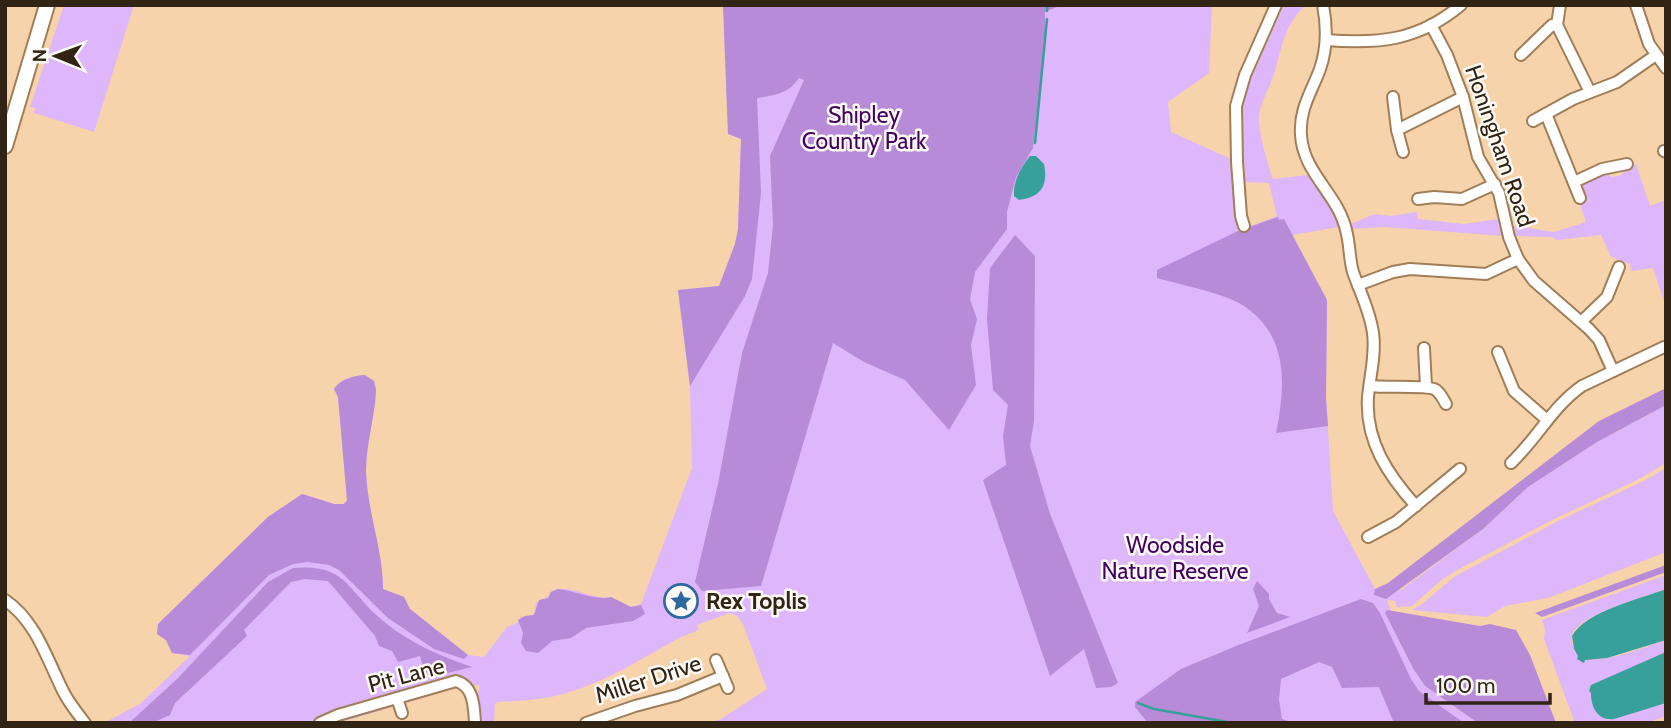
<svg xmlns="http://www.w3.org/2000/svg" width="1671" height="728" font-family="Cabin,sans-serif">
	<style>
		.green { fill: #ddb6fc }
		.forest { fill: #b78bd8 }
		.water { fill: #38a09a }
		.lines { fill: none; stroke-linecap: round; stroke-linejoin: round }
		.stream { stroke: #38a09a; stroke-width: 2.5 }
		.minor-casing { stroke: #9f7e58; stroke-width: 14 }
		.major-casing { stroke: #9f7e58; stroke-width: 18 }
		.minor { stroke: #fff; stroke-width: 10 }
		.major { stroke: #fff; stroke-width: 14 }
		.labels { text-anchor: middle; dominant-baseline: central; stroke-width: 5; stroke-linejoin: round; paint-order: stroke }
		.park-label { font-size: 23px; fill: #430262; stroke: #fefaf6 }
		.street-label { font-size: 23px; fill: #312415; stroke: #fefaf6 }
		.poi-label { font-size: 23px; font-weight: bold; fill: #312415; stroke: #fefaf6; text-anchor: start }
	</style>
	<rect width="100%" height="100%" fill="#f7d3ab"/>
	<g class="green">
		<polygon points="64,5 134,5 94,132 34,113 35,108 30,107"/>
		<path d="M723,5h321l2,7 16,-7h150l-3,68 -41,29 3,30 60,27 7,72 39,-15 -8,-33 -24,-1 -3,-71 4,-21 38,-85h22c-22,19 -24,43 -32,69 -4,13 -13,27 -15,41 -2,12 9,51 14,64l35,-4 25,36 6,16 -47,8 35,65 -1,98 7,113 42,78 26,1 82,-61 45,-42 69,-45 69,-37v58l-27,16 -89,42 -91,48 -19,12 -28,25 -15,1 -2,-6 -8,-1 17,50 21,36 53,37h-770l13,-4 46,-30 -24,-65 -6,-8 -7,-3 -33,12 2,5 -18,7c-38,21 -75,45 -118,57 -22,6 -44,7 -66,8l-2,2 -1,19h-12l-4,-29 2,-9 -27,4 -115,34h-234l36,-19 50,-48 -18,-3 -6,-13 -9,-6 1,-10 110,-107 34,-23 33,10h9l3,-4 -9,-103 -4,-8c9,-13 27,-17 40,-8l2,9c-1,27 -10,54 -10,81 1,41 17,78 17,118l21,8 6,12 58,46 16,2 23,-30 10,-4 4,-6 13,-2 2,-12c3,-2 7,-3 10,-5 7,-4 1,-5 8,-8 16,-6 41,11 57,7l20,10 10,-3 51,-136 -2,-82 -12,-96 41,-4 16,-42 3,-15 3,-90 -13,-5z"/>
		<polygon points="1636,164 1650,206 1666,200 1666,307 1653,268 1631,271 1630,264 1611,257 1601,235 1557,240 1552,237 1516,236 1513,226 1554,232 1586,222 1579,201 1582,182 1604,172 1612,177 1622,175 1625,168"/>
		<polygon points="1417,212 1418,219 1464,224 1499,219 1503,236 1385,227 1352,229 1351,224 1374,214 1391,216"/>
		<polygon points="1666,468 1666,552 1548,598 1505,606 1487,617 1412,610 1421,605 1454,577 1558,521 1644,481"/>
		<path d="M1666,575v14c-20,7 -88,26 -94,46 -2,8 3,15 6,21 20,11 66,-9 88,-16v12l-74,41 16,27 58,-17v13l-19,7h-72l-31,-84 1,-9 -3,-10z"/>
	</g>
	<g class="forest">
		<path d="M723,5h339l-17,7v34l-12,102 -17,29 -9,35v17l-32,43 -5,27 7,20 -6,26 5,40 -27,45 -44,-50 -41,-18 -31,-19 -72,243 -59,5 -7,-9 23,-98 24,-131 26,-80 5,-48 -3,-69 34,-76 -5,-2c-11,16 -23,17 -42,20l4,95 -9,86 -7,17 -55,90 -12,-96 41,-4 16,-42 3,-15 3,-90 -13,-5z"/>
		<path d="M1278,217l1,3 5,-1 43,81 -1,98 2,28 -52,7c10,-49 13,-101 -37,-130 -18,-10 -60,-19 -82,-25v-8l81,-39z"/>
		<polygon points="1015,235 1035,256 1034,421 1030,446 1050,514 1118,683 1111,687 1096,688 1084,649 1050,676 983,480 1006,465 1003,436 1008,405 993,390 987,319 990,268"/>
		<path d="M365,375l9,6 2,9c-1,27 -10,54 -10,81 1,40 17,78 17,118l21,8 6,12 58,46 -4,4 -30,-10 -46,-31 -49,-48 -10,-5 -21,-3 -15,2 -24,11 -79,80 -18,-2 -6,-13 -9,-6 1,-10 110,-107 34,-23 32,10h10l3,-4 -9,-103 -4,-8c5,-9 21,-14 31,-14z"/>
		<polygon points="1666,388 1666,405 1597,442 1528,487 1483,529 1386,599 1374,595 1375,589 1388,583 1599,421"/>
		<polygon points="1666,565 1666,572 1542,617 1535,613"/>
		<path d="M293,568c54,-5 54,23 89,52 27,23 58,36 90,47l-37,9 -10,-3 -5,-17 -22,6 -6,-11 -13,-5 -4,-10 -47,-55 -23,-2 -14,3 -47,48 3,6 -72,67 -5,12 -18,8h-23l49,-45 90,-96z"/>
		<polygon points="1257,581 1269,594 1269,599 1277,613 1290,617 1247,633 1259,606 1253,589"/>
		<path d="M558,589c17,2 38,12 53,8l20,10 10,-2 4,9 -12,7 -47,7 -15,10 -19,3 -14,12 -12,-2 -5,-8 2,-10 -5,-13 7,-4 9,-1 5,-15 9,-2 3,-6z"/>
		<polygon points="1361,599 1373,603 1380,613 1411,679 1419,691 1464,723 1394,723 1379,687 1342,688 1332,667 1319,662 1281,679 1279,700 1282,719 1294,723 1148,723 1135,707 1135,702 1181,669 1241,644"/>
		<polygon points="1387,610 1480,626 1490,624 1516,630 1530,655 1556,723 1478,723 1425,686 1413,668 1385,613"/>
	</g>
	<g class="water">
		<path d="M1030,156h6l8,8c4,21 -2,33 -25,36l-5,-4c-1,-15 7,-29 16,-40z"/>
		<path d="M1666,589v51l-59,18 -22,2 -1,3 -7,-4 1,-3 -4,-7 -2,-13c14,-25 68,-37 94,-47z"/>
		<path d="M1666,652v51l-52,16c-16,2 -23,-11 -23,-26l-2,-2 2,-6z"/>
	</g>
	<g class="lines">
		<g class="stream">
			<polyline points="1047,5 1047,11"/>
			<polyline points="1035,143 1047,19"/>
			<polyline points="1138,703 1154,709 1233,723"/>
		</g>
		<g class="minor-casing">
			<g id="minor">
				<path d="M1323,5c4,21 4,44 -3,64 -8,22 -21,40 -19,66 2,38 37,59 45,95 4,14 3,28 7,42 7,20 17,39 20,61 3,21 -3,42 -5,64 -3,44 20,78 48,109"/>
				<polyline points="1636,5 1649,44 1666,68"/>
				<polyline points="1431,25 1447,55 1463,97 1478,157 1499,193 1509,237 1518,259 1534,281 1589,329 1599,340 1613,371"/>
				<polyline points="1557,25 1560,5"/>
				<path d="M1326,40c53,4 92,1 135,-35"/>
				<polyline points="1521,55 1552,25 1557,25 1590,92"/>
				<polyline points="1393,97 1397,130 1403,152"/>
				<polyline points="1546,114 1580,198"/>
				<polyline points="1533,121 1573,99 1617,82 1656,55"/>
				<polyline points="1397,130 1463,97"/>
				<polyline points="1664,151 1666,152"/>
				<polyline points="1574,182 1602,169 1627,164"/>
				<polyline points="1418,199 1434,197 1462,199 1495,184"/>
				<polyline points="1244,226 1241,216 1237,162 1236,106 1245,75 1276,5"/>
				<polyline points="1358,285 1393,272 1410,269 1486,274 1518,259"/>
				<polyline points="1582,321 1607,297 1619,267"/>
				<polyline points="1424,348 1426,386"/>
				<polyline points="1498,352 1514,391 1547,420"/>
				<path d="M1370,386c14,2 59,-1 66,4 5,4 7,9 10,14"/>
				<path d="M1511,463c26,-24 41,-56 71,-77l82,-39"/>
				<polyline points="1368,537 1396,522 1460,469"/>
				<path d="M5,600c31,21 42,59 58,91 6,12 14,22 22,32"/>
				<polyline points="716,660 728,688"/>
				<polyline points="397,698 402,713"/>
				<path d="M320,723l18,-8 118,-34c18,5 18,26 19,42"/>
				<polyline points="586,723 635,706 677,695 723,676"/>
			</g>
		</g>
		<g class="major-casing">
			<polyline id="major" points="5,146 47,5"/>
		</g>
		<use href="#minor" class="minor"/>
		<use href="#major" class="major"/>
	</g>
	<defs>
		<g id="sight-ring" transform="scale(1.75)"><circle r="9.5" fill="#fefaf6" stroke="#2d68a0" stroke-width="1.5"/><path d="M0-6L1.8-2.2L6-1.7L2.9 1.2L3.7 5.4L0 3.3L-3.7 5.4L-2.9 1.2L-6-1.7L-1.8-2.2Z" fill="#2d68a0"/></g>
	</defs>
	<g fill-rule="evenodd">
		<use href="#sight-ring" x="681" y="601"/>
	</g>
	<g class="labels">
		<g class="park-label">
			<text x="864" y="115">Shipley<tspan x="864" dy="26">Country Park</tspan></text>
			<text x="1175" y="545">Woodside<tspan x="1175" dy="26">Nature Reserve</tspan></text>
		</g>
		<g class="street-label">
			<text transform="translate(1500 146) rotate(71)">Honingham Road</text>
			<text transform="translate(406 675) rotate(-15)">Pit Lane</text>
			<text transform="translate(648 679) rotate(-18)">Miller Drive</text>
		</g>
		<g class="poi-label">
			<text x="706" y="601">Rex Toplis</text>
		</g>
	</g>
	<rect width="1671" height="728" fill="none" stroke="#312415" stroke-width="14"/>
	<g transform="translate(56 56) rotate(271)" stroke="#fefaf6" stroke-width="5" paint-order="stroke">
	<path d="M0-5L12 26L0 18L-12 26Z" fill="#312415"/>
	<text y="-10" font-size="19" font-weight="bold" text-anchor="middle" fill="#312415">N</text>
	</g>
	<path d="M1426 693v10h124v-10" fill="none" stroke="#312415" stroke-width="3.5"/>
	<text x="1436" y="693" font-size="21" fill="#312415" stroke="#fefaf6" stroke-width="5" paint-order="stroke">100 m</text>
</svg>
